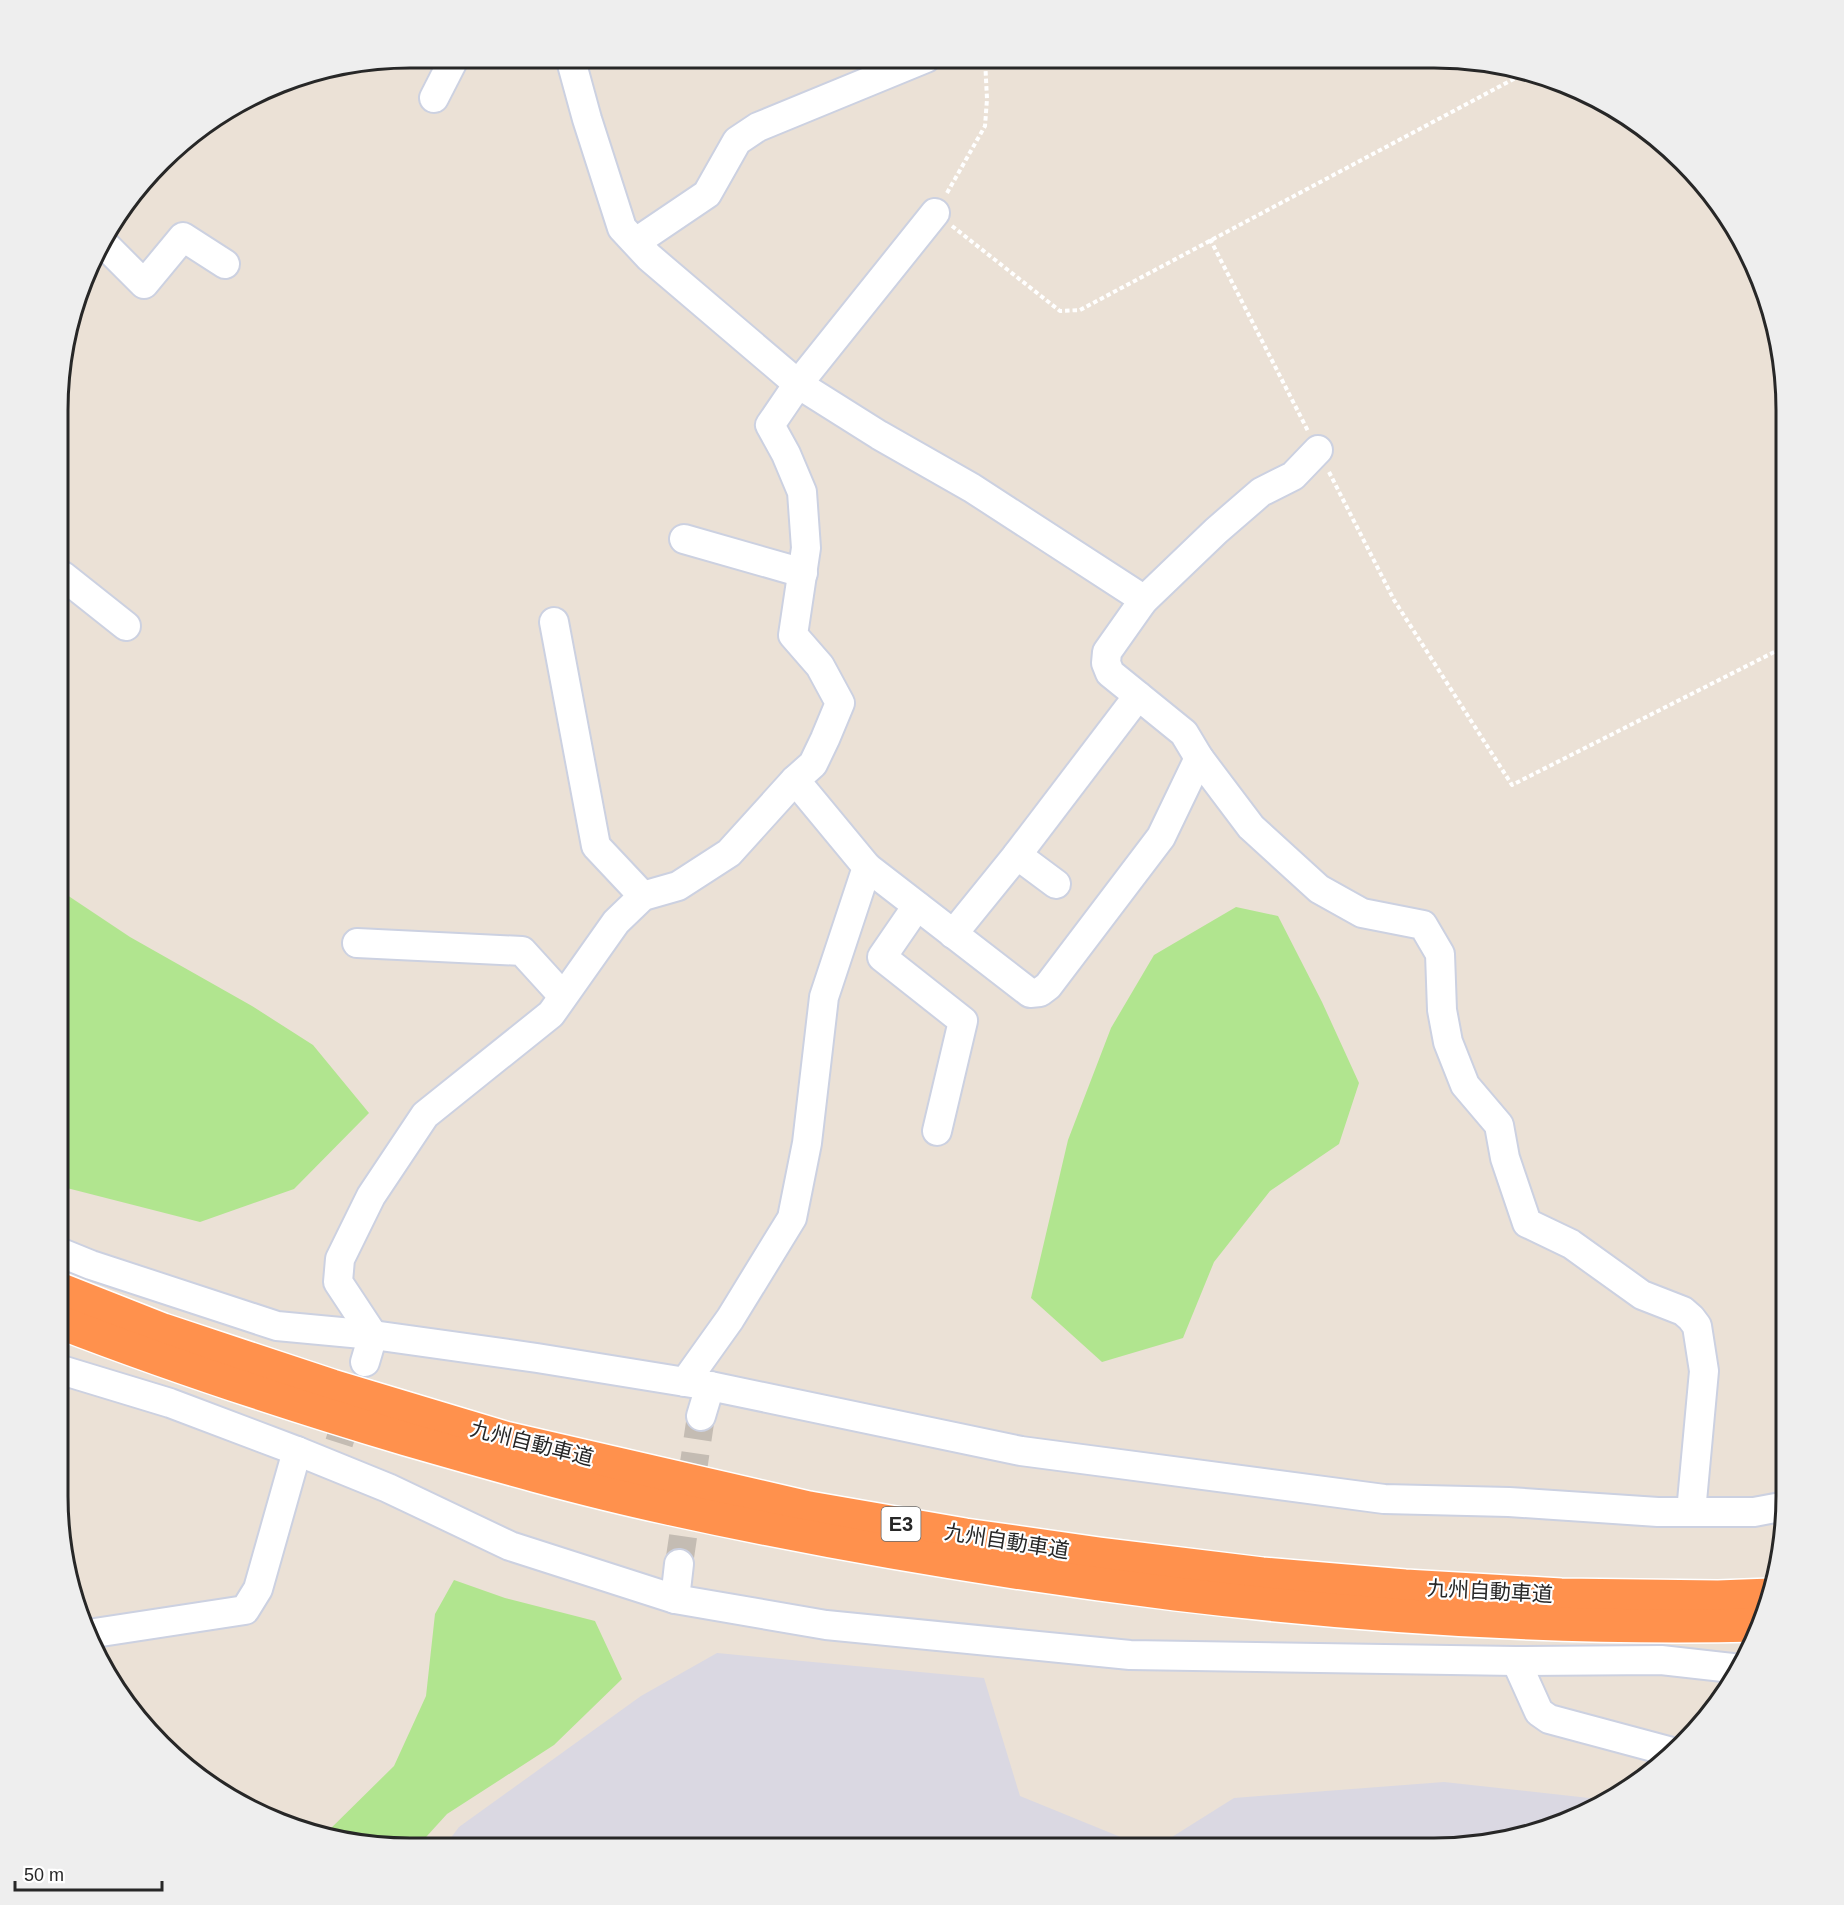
<svg xmlns="http://www.w3.org/2000/svg" width="1844" height="1905" font-family="Arial,'Noto Sans JP',sans-serif">
	<style>
		.industrial { fill: #dad8e2 }
		.green { fill: #b1e58f }
		.lines { fill: none; stroke-linecap: round; stroke-linejoin: round }
		.minor-tunnel { stroke: #c4bcb3; stroke-width: 28; stroke-dasharray: 28 14; stroke-linecap: butt }
		.minor-casing { stroke: #ccd1e1; stroke-width: 32 }
		.highway-casing { stroke: #fff; stroke-width: 36 }
		.path { stroke: #fff; stroke-width: 4; stroke-dasharray: 4.5 3; stroke-linecap: butt }
		.minor { stroke: #fff; stroke-width: 28 }
		.highway { stroke: #ff914d; stroke-width: 33 }
		.labels { text-anchor: middle; dominant-baseline: central; stroke-width: 4.5; stroke-linejoin: round; paint-order: stroke }
		.shield { fill: #fff; stroke: #686868; stroke-width: 1.5 }
		.shield-label { font-size: 20px; font-weight: bold; fill: #272727 }
		.street-label { font-size: 21px; fill: #272727; stroke: #fff }
		.rim { fill: none; stroke: #272727; stroke-width: 3 }
	</style>
	<rect width="100%" height="100%" fill="#ebe1d6"/>
	<g class="industrial">
		<polygon points="717,1653 984,1678 1020,1796 1145,1847 444,1847 459,1827 641,1696"/>
		<polygon points="1444,1782 1607,1800 1548,1829 1457,1847 1156,1847 1234,1798"/>
	</g>
	<g class="green">
		<polygon points="61,891 130,937 252,1006 313,1045 369,1113 294,1189 200,1222 59,1186"/>
		<polygon points="1236,907 1278,916 1322,1002 1359,1083 1339,1144 1270,1191 1214,1262 1183,1338 1102,1362 1031,1298 1068,1140 1111,1028 1154,955"/>
		<polygon points="454,1580 505,1598 595,1621 622,1679 554,1745 447,1814 417,1847 387,1847 322,1837 394,1766 426,1696 435,1614"/>
	</g>
	<g class="lines">
		<g class="minor-tunnel">
			<polyline points="339,1443 365,1362"/>
			<polyline points="679,1564 701,1416"/>
		</g>
		<g class="minor-casing">
			<g id="minor">
				<polyline points="570,57 587,119 622,228 649,257 798,384 879,435 972,488 1140,597 1143,601"/>
				<polyline points="434,98 455,57"/>
				<polyline points="101,241 144,284 183,237 225,264"/>
				<polyline points="636,242 707,194 737,141 758,127 926,58"/>
				<polyline points="1318,450 1293,476 1261,492 1216,531 1143,601 1107,652 1106,663 1110,673 1184,733 1199,758 1251,827 1319,889 1362,913 1423,925 1440,954 1442,1010 1448,1042 1465,1085 1499,1125 1505,1158 1527,1223 1571,1244 1642,1295 1683,1311 1691,1318 1697,1326 1704,1371 1691,1512"/>
				<polyline points="684,539 803,573"/>
				<polyline points="63,576 126,626"/>
				<polyline points="554,622 596,846 643,896"/>
				<polyline points="1017,855 1138,696"/>
				<polyline points="867,867 1030,993 1040,992 1048,986 1161,837 1199,758"/>
				<polyline points="917,906 882,957 963,1021 937,1131"/>
				<polyline points="953,934 1017,855 1056,884"/>
				<polyline points="357,943 522,951 563,996"/>
				<polyline points="59,1252 91,1265 277,1326 373,1335 537,1358 710,1386 1021,1451 1384,1499 1509,1502 1658,1512 1754,1512 1786,1506"/>
				<polyline points="365,1362 373,1335 338,1282 340,1259 371,1196 425,1115 551,1014 616,922 643,896 678,886 729,853 795,780 813,764 825,739 840,703 820,666 793,635 806,548 802,492 786,454 770,425 798,384 935,213"/>
				<polyline points="58,1369 170,1403 297,1451 388,1488 510,1546 675,1599 826,1625 1130,1655 1516,1661 1661,1660 1741,1669"/>
				<polyline points="685,1382 730,1319 792,1218 807,1143 824,997 867,867 795,780"/>
				<polyline points="701,1416 710,1386"/>
				<polyline points="675,1599 679,1564"/>
				<polyline points="88,1634 245,1610 258,1589 297,1451"/>
				<polyline points="1516,1661 1539,1712 1549,1719 1672,1752"/>
			</g>
		</g>
		<g class="highway-casing">
			<g id="highway">
				<polyline points="59,1289 163,1330 332,1386 505,1438 809,1508 965,1535 1099,1554 1262,1574 1405,1586 1561,1595 1718,1597 1771,1595"/>
				<path d="M59,1322c114,44 230,82 347,117 87,25 174,50 262,69 168,37 337,65 508,86 193,23 389,36 583,31"/>
			</g>
		</g>
		<g class="path">
			<polyline points="947,193 985,126 987,99 985,59"/>
			<polyline points="952,226 1060,311 1080,310 1523,74"/>
			<polyline points="1210,239 1308,431"/>
			<polyline points="1329,472 1394,600 1512,785 1786,646"/>
		</g>
		<use href="#minor" class="minor"/>
		<use href="#highway" class="highway"/>
	</g>
	<g class="labels">
		<rect class="shield" x="881.5" y="1507" width="39" height="34" rx="4.5"/>
		<g class="shield-label">
			<text x="901" y="1524">E3</text>
		</g>
		<g class="street-label">
			<text transform="translate(532 1443) rotate(14)">九州自動車道</text>
			<text transform="translate(1007 1541) rotate(9)">九州自動車道</text>
			<text transform="translate(1490 1591) rotate(3)">九州自動車道</text>
		</g>
	</g>
	<path d="M0 0H1844V1905H0ZM410 68H1434A342 342 0 0 1 1776 410V1496A342 342 0 0 1 1434 1838H410A342 342 0 0 1 68 1496V410A342 342 0 0 1 410 68Z" fill="#eee" fill-rule="evenodd"/>
	<path class="rim" d="M410 68H1434A342 342 0 0 1 1776 410V1496A342 342 0 0 1 1434 1838H410A342 342 0 0 1 68 1496V410A342 342 0 0 1 410 68Z"/>
	<path d="M15 1881v9h147v-9" fill="none" stroke="#272727" stroke-width="3"/>
	<text x="24" y="1881" font-size="18" fill="#272727" stroke="#ffffff" stroke-width="4.5" paint-order="stroke">50 m</text>
</svg>
